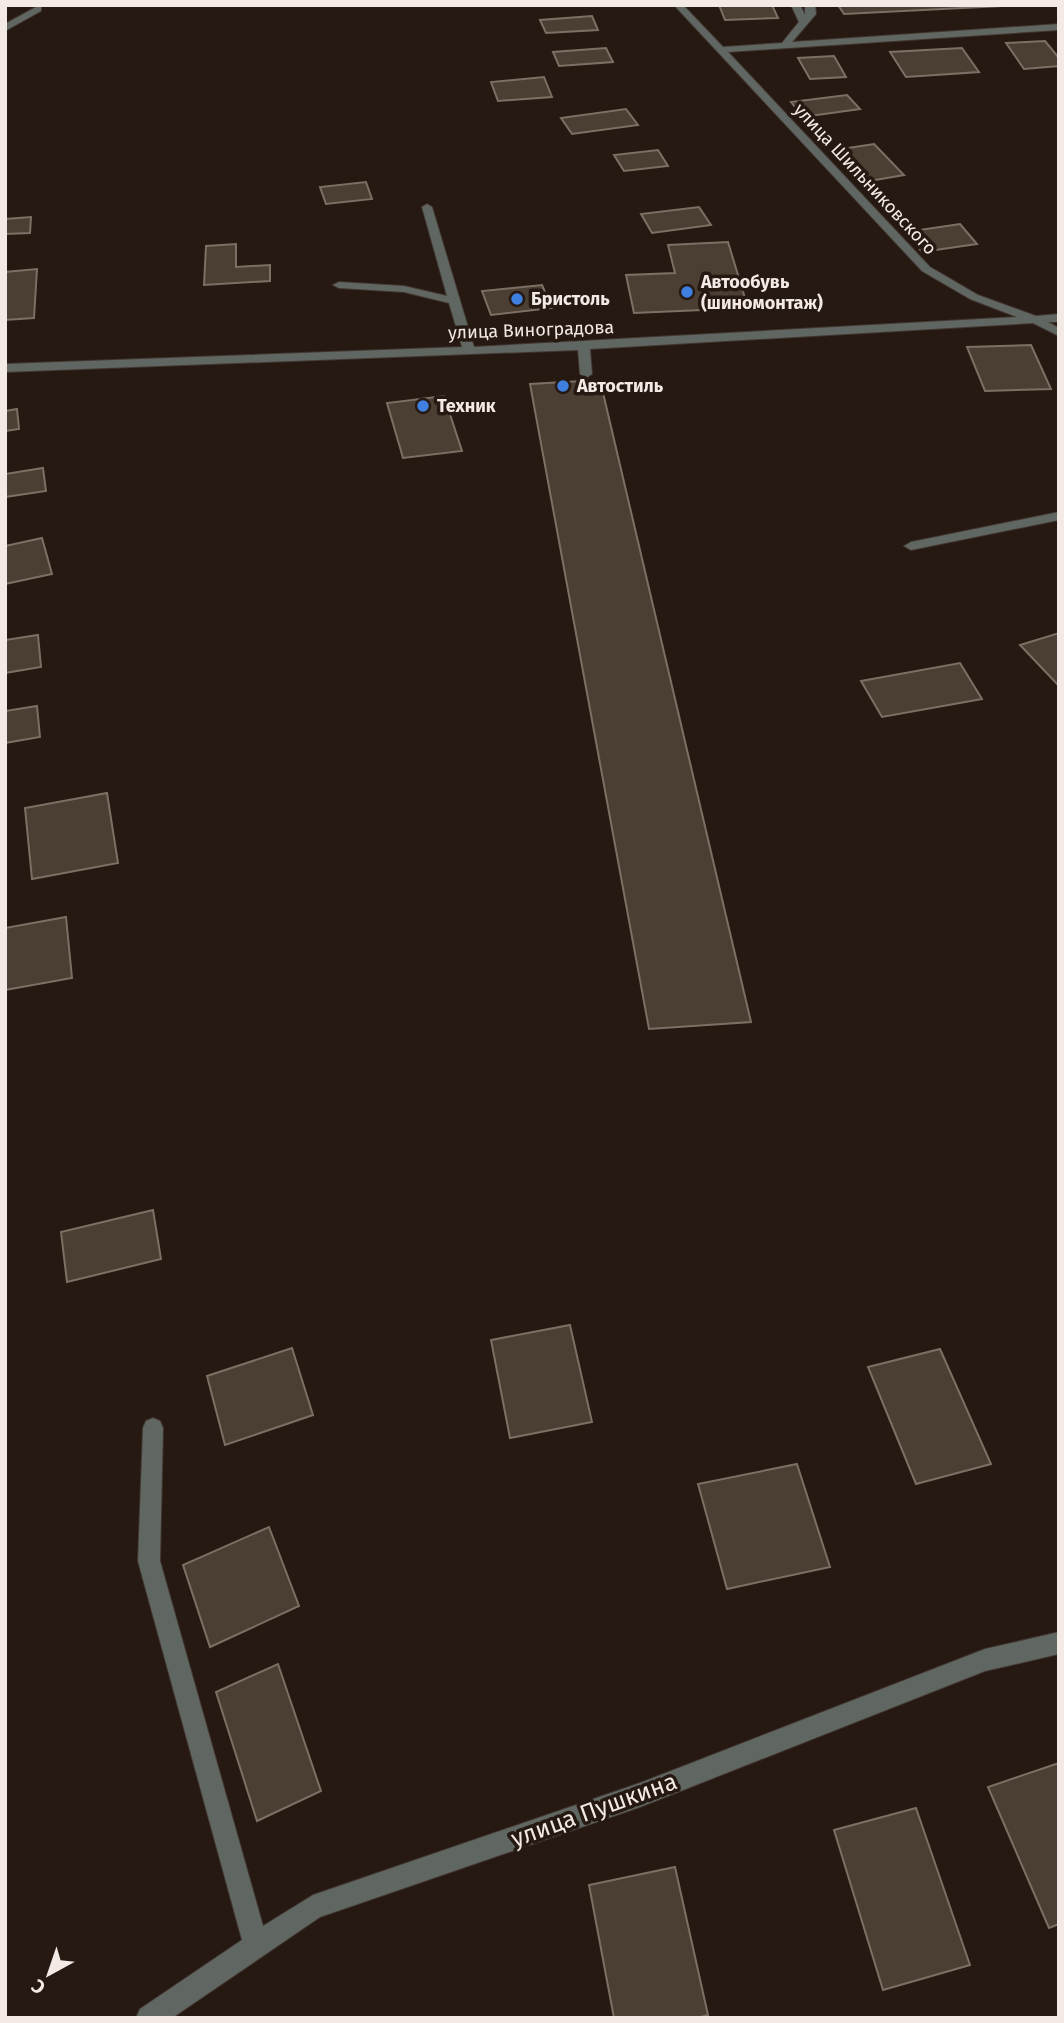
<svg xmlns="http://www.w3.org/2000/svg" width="1064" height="2023" font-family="'Fira Sans',sans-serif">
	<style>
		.building { fill: #4b3f34; stroke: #7c6f63; stroke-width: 2 }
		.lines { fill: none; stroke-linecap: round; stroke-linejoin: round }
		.minor-casing { stroke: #423630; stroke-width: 2 }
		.minor { fill: #606661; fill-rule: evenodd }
		.shop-dot { fill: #3f7fe0; stroke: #251912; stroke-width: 2.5 }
		.labels { text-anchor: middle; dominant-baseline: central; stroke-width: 7; stroke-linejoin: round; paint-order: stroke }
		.far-street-label { font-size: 18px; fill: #f3eae5; stroke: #251912 }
		.far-poi-label { font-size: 18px; font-weight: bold; fill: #f3eae5; stroke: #251912; text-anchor: start }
		.near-street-label { font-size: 24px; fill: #f3eae5; stroke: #251912 }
	</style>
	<rect width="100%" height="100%" fill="#251912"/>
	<g class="building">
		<polygon points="719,5 772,5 778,18 725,20"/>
		<polygon points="838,5 1022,5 844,14"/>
		<polygon points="592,16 598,30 546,33 540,20"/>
		<polygon points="1045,41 1059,58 1059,66 1024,69 1006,43"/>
		<polygon points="606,48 613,62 559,66 553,52"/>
		<polygon points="962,48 979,72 906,77 890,52"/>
		<polygon points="834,56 846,77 810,79 798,58"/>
		<polygon points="544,77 552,97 498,101 491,82"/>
		<polygon points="847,95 860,109 803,117 791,102"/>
		<polygon points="626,109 638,125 572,134 561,118"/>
		<polygon points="874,144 904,175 864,182 835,150"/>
		<polygon points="658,150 668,166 624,171 614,155"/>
		<polygon points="366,182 372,199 326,204 320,187"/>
		<polygon points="699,207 711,225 652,233 641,214"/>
		<polygon points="31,217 30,233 5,234 5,219"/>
		<polygon points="960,224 977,244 922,252 906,232"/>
		<polygon points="728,242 748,308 634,313 626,275 675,273 668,245"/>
		<polygon points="236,244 236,267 270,265 270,281 204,285 206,246"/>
		<polygon points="37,269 34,318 5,320 5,272"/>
		<polygon points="542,285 552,308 491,315 482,291"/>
		<polygon points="1031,345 1051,389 985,391 967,347"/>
		<polygon points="600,380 751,1022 649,1029 530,384"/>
		<polygon points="444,396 462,451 403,458 387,403"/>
		<polygon points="17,409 19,429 5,431 5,411"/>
		<polygon points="43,468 46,491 5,497 5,474"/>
		<polygon points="42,538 52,574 5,584 5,546"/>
		<polygon points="1059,633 1059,686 1020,645"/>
		<polygon points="38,635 41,667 5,673 5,640"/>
		<polygon points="960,663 982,699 882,717 861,681"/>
		<polygon points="37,706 40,737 5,743 5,711"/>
		<polygon points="107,793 118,863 32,879 25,808"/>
		<polygon points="66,917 72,978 5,990 5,928"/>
		<polygon points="153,1210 161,1259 67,1282 61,1232"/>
		<polygon points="570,1325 592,1422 510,1438 491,1340"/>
		<polygon points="292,1348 313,1415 225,1445 207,1376"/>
		<polygon points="940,1349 991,1464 916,1484 868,1367"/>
		<polygon points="797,1464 830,1567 727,1589 698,1484"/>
		<polygon points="269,1527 299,1606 210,1647 183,1565"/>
		<polygon points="278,1664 321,1791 257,1821 216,1692"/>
		<polygon points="1059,1763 1059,1924 1049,1928 988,1787"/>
		<polygon points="916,1808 970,1965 883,1990 834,1830"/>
		<polygon points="675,1867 708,2015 697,2018 614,2018 589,1885"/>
	</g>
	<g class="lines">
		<g class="minor-casing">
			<g id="minor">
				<polygon points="674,5 683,5 723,47 782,43 799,22 791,5 800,5 805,15 805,5 815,5 816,14 792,42 1059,24 1059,30 728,52 930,267 978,295 1036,316 1059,314 1059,322 1048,322 1059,328 1059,336 1033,323 590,349 592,374 586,378 580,374 578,350 5,372 5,364 462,347 449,303 404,292 339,288 333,285 339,282 404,286 447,296 422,207 427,204 432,207 474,347 1017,317 970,299 922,271"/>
				<polygon points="38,6 41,7 41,11 5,31 5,24"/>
				<polygon points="1059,512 1059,520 911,550 904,546 911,542"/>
				<polygon points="153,1418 160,1421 163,1428 160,1561 263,1926 313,1895 640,1783 985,1649 1059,1632 1059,1654 985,1671 640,1807 320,1917 172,2018 136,2018 140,2009 242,1940 138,1561 143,1428 146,1421"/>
			</g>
		</g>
		<use href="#minor" class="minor"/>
	</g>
	<g class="shop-dot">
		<circle cx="687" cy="292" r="7"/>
		<circle cx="517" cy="299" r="7"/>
		<circle cx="563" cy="386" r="7"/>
		<circle cx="423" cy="406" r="7"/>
	</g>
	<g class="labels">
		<g class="far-street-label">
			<text transform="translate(865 179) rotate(47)">улица Шильниковского</text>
			<text transform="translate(531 330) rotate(-2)">улица Виноградова</text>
		</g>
		<g class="far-poi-label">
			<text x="701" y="282">Автообувь<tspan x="701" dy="21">(шиномонтаж)</tspan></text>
			<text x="531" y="299">Бристоль</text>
			<text x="577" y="386">Автостиль</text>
			<text x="437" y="406">Техник</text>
		</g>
		<g class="near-street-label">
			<text transform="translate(594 1810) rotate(-20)">улица Пушкина</text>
		</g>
	</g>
	<rect width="1064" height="2023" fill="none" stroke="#f3eae5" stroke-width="14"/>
	<g transform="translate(49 1974) rotate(220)" stroke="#251912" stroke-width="5" paint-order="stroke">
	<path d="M0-5L12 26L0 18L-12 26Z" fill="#f3eae5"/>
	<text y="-10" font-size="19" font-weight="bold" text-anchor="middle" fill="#f3eae5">С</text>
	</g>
</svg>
